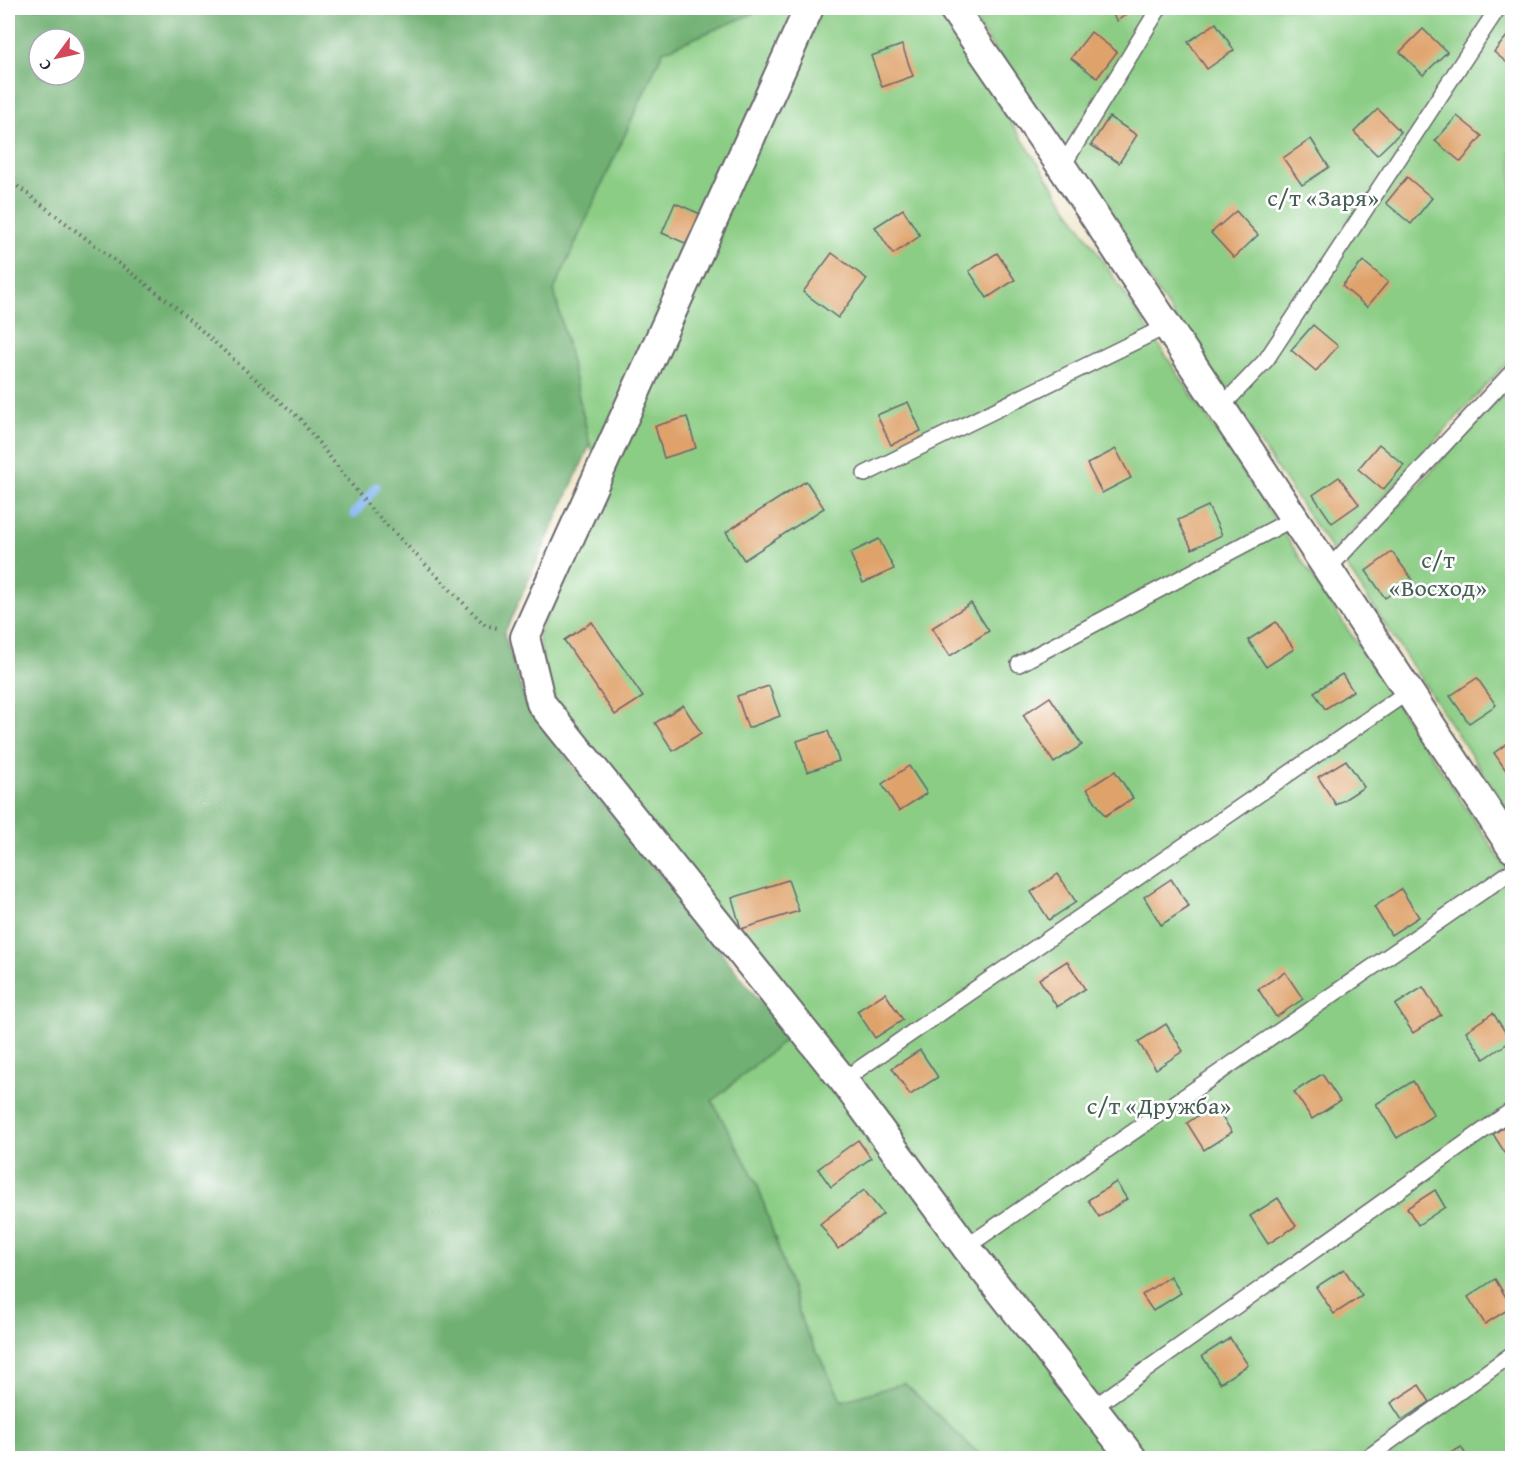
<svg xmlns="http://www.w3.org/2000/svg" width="1520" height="1466" font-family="'Gentium Book Plus',serif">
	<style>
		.green { fill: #8bcd85; stroke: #567860; stroke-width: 1.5 }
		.forest { fill: #70b072; stroke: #496956; stroke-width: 1.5; fill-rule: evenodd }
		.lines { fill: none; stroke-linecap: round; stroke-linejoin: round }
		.stream { stroke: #84b7f1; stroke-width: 9 }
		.building { fill: #dfa26a }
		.lane-casing { stroke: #69666b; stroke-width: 18 }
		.street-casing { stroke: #69666b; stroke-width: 32 }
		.path { stroke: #69666b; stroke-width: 4; stroke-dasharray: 1.5 4.5; stroke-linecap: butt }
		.lane { stroke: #fff; stroke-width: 15 }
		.street { stroke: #fff; stroke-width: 28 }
		.labels { text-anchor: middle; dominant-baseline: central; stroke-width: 5; stroke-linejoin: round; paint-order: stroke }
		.park-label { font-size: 24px; fill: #475e55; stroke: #fff }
	</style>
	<rect width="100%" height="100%" fill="#fff"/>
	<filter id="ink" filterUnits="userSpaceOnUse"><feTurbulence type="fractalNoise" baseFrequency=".0167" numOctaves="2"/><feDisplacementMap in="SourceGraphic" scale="12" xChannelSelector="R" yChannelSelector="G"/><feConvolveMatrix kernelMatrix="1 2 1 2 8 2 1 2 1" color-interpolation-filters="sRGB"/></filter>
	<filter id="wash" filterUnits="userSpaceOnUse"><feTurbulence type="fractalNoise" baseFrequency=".008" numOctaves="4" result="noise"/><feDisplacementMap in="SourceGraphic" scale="24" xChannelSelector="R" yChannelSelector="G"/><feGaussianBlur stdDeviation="1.35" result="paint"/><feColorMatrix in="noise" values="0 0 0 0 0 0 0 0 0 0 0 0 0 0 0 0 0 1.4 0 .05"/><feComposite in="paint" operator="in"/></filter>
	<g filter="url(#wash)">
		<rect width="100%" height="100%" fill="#eee4c5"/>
		<g class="green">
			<polygon points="766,8 935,8 1512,877 1512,1458 983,1458 904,1383 842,1402 803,1325 757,1183 712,1101 788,1037 814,1027 551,701 538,634 610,485 590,445 554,290 663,51"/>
			<polygon points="966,8 1512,8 1512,357 1333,552"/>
			<polygon points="1512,384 1512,817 1345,564"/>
		</g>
		<path class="forest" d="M8,8h758l-103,43 -109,239 36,155 -86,189 23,73 261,330 -76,64 45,82 46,142 39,76 62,-18 79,75h-975zM39,39h36v36h-36z"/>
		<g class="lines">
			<polyline class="stream" points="354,514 376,487"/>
		</g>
		<g id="blocks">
			<g class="building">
				<polygon points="1108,8 1135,8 1117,21"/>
				<polygon points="1216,23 1234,50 1207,69 1188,42"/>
				<polygon points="1423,29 1447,52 1423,75 1400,52"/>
				<polygon points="1512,30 1512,67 1494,52"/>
				<polygon points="1091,32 1117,52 1097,78 1071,58"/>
				<polygon points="902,45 913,76 882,87 871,56"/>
				<polygon points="1378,109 1401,132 1377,155 1354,132"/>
				<polygon points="1457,116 1482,136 1461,162 1435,141"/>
				<polygon points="1109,117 1137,135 1119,163 1091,145"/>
				<polygon points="1311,139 1329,167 1302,185 1283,158"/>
				<polygon points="1407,177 1432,198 1411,224 1386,203"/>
				<polygon points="675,203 705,216 692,246 662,233"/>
				<polygon points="903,209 920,236 893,254 875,227"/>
				<polygon points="1236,211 1258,235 1234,258 1211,233"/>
				<polygon points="832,253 867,279 838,318 803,292"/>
				<polygon points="997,253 1015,280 987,298 969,271"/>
				<polygon points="1363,261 1388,282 1367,307 1342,286"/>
				<polygon points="1313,325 1338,346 1316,371 1291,350"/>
				<polygon points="908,402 921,431 891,445 877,415"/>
				<polygon points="687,417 696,448 664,458 655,426"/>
				<polygon points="1379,444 1404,465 1383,490 1358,469"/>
				<polygon points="1116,449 1131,478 1102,493 1087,464"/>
				<polygon points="1339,477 1359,504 1332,523 1313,495"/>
				<polygon points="806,481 824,508 744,560 726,532"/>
				<polygon points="1208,506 1222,535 1192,549 1178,520"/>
				<polygon points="879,539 894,569 863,583 850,553"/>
				<polygon points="1392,552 1412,579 1385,598 1366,571"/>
				<polygon points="971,603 989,631 950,656 932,628"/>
				<polygon points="592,622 643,697 615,715 564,640"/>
				<polygon points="1276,622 1294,649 1266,667 1248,640"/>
				<polygon points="1342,674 1353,691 1325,709 1314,692"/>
				<polygon points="1477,678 1496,705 1469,723 1450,696"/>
				<polygon points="769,686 780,716 748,728 737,696"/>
				<polygon points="1050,697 1082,745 1054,763 1023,715"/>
				<polygon points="683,705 701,733 673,751 655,723"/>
				<polygon points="828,731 839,761 807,772 797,741"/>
				<polygon points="1512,740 1512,779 1494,753"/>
				<polygon points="1346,760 1364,787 1336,805 1318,777"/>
				<polygon points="909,766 927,793 899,811 882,784"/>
				<polygon points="1115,771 1133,798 1105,816 1087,789"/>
				<polygon points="1058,874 1076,902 1049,920 1031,892"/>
				<polygon points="1171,879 1189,907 1161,925 1144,897"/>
				<polygon points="788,880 799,911 741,929 732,898"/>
				<polygon points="1401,889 1419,917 1391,935 1374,907"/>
				<polygon points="1067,961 1085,989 1057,1007 1039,979"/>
				<polygon points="1285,972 1303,999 1276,1017 1258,989"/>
				<polygon points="1423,987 1441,1015 1413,1033 1395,1005"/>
				<polygon points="885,993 903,1020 875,1038 857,1011"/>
				<polygon points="1493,1013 1511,1041 1484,1059 1466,1031"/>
				<polygon points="1166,1024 1183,1051 1156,1069 1138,1042"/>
				<polygon points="920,1050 938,1077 910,1095 892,1068"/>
				<polygon points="1322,1074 1340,1101 1312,1119 1294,1092"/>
				<polygon points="1413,1081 1434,1115 1397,1138 1376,1104"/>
				<polygon points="1214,1105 1232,1132 1204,1150 1187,1123"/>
				<polygon points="1512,1122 1512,1164 1493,1134"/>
				<polygon points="858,1140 871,1158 831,1187 818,1169"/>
				<polygon points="1116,1182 1127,1199 1099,1217 1088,1200"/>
				<polygon points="864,1190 883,1214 838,1249 820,1224"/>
				<polygon points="1435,1190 1445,1207 1418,1225 1407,1208"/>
				<polygon points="1278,1198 1296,1226 1268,1244 1250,1216"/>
				<polygon points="1344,1269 1362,1296 1334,1314 1316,1287"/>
				<polygon points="1170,1276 1181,1293 1153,1311 1142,1295"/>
				<polygon points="1495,1279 1512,1307 1485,1324 1468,1297"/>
				<polygon points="1230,1338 1248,1365 1220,1383 1202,1356"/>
				<polygon points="1419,1385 1430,1402 1402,1420 1391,1403"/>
				<polygon points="1461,1447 1468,1458 1443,1458"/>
			</g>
		</g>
	</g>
	<g filter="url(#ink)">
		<use href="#blocks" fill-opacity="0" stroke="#69666b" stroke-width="1.5"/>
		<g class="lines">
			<g class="lane-casing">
				<g id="lane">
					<polyline points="1062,167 1159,8"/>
					<polyline points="1221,407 1266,360 1498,8"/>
					<polyline points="865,474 1167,326"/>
					<polyline points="1328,569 1512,372"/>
					<polyline points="1019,664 1294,518"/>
					<polyline points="843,1080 1409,691"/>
					<polyline points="966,1247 1512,871"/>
					<polyline points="1091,1409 1512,1110"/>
					<polyline points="1367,1458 1512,1354"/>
				</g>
			</g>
			<g class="street-casing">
				<g id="street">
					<polyline points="809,8 525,637 541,703 843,1080 966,1247 1132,1458"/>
					<polyline points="953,8 1062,167 1512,848"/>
				</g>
			</g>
			<polyline class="path" points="8,179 172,304 300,419 370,508 485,625 497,628"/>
			<use href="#lane" class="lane"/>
			<use href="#street" class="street"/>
		</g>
	</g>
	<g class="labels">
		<g class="park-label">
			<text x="1323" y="197">с/т «Заря»</text>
			<text x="1438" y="559">с/т<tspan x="1438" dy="28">«Восход»</tspan></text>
			<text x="1159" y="1105">с/т «Дружба»</text>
		</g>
	</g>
	<rect width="1520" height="1466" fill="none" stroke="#fff" stroke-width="30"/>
	<g transform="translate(57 57) rotate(237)"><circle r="28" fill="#ffffff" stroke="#a7a7b1" stroke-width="1.5"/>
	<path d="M0-4.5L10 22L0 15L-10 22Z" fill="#d1495b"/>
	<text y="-9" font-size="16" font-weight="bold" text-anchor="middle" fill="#22223b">С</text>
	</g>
</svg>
